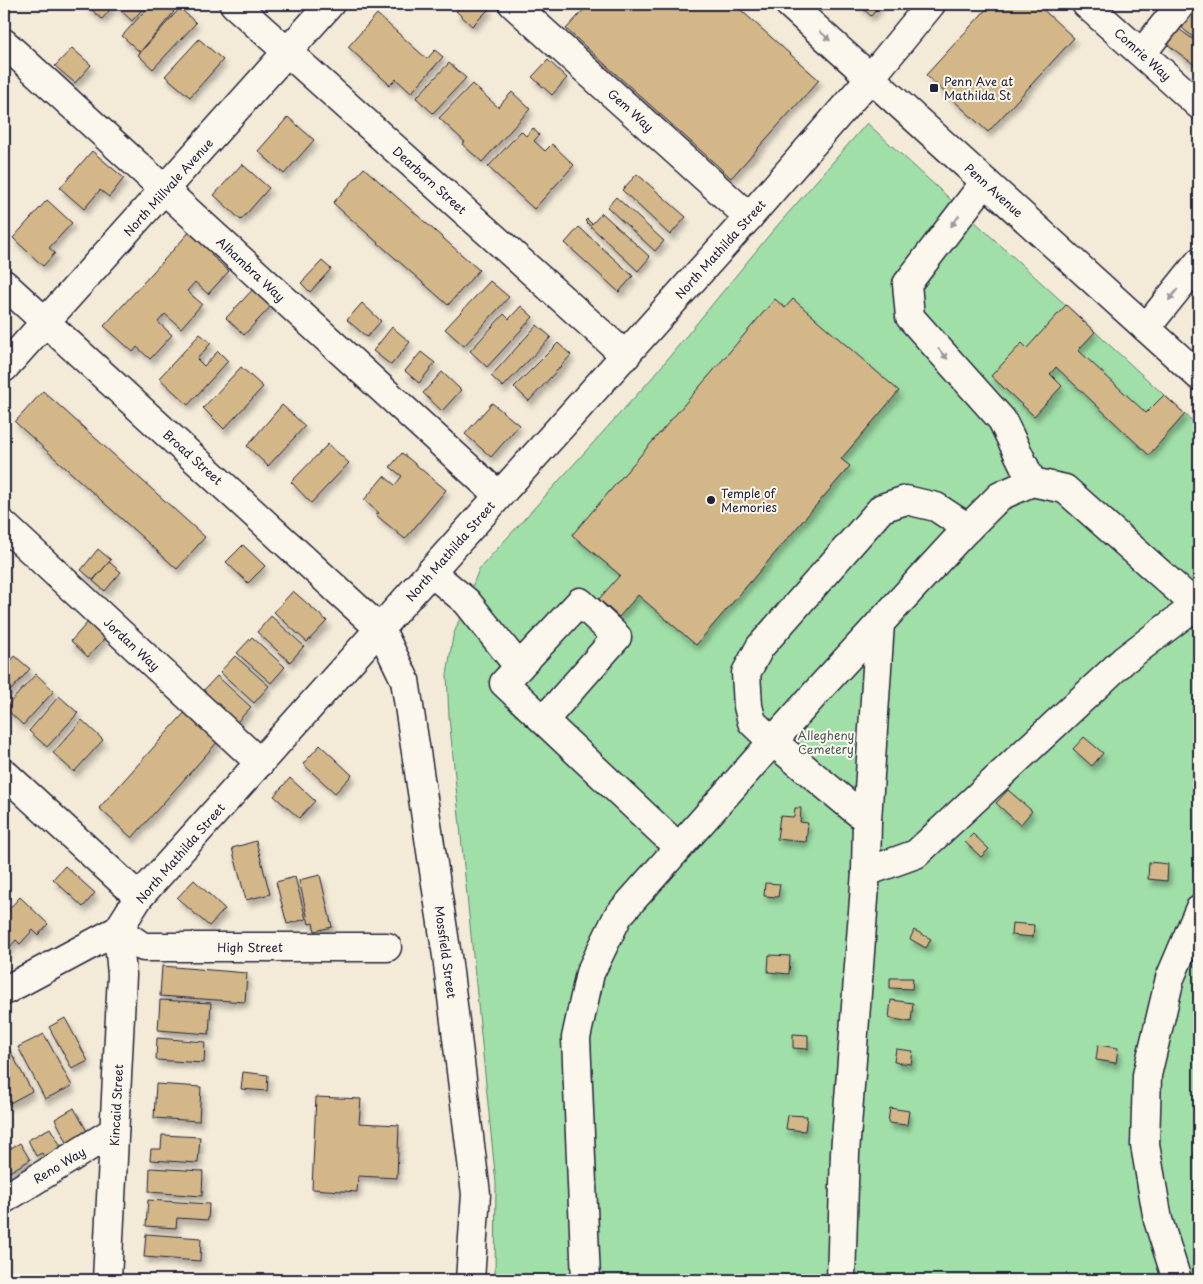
<svg xmlns="http://www.w3.org/2000/svg" width="1203" height="1284" font-family="'Playpen Sans',sans-serif">
	<style>
		.green { fill: #a0dfa8; stroke: #618072 }
		.building { fill: #d3b788; stroke: #22223b; filter: url(#shadow) }
		.lines { fill: none; stroke-linecap: round; stroke-linejoin: round }
		.minor-casing { stroke: #22223b; stroke-width: 31 }
		.major-casing { stroke: #22223b; stroke-width: 31 }
		.minor { stroke: #fbf7ec; stroke-width: 28 }
		.major { stroke: #fbf7ec; stroke-width: 28 }
		.oneway { fill: #99979c }
		.poi-dot { fill: #22223b; stroke: #fbf7ec; stroke-width: 2 }
		.labels { text-anchor: middle; dominant-baseline: central; stroke-width: 4; stroke-linejoin: round; paint-order: stroke }
		.street-label { font-size: 12px; fill: #22223b; stroke: #fbf7ec }
		.poi-label { font-size: 12px; fill: #22223b; stroke: #fbf7ec; text-anchor: start }
		.park-label { font-size: 12px; fill: #485b5c; stroke: #fbf7ec }
	</style>
	<defs>
		<filter id="shadow"><feDropShadow dx="3" dy="5.5" stdDeviation="2.5" flood-color="#0004"/></filter>
	</defs>
	<rect width="100%" height="100%" fill="#f3ead8"/>
	<filter id="ink" filterUnits="userSpaceOnUse"><feTurbulence type="fractalNoise" baseFrequency=".02" numOctaves="2"/><feDisplacementMap in="SourceGraphic" scale="10" xChannelSelector="R" yChannelSelector="G"/><feConvolveMatrix kernelMatrix="1 2 1 2 8 2 1 2 1" color-interpolation-filters="sRGB"/></filter>
	<g filter="url(#ink)">
		<polygon class="green" points="867,123 1199,427 1199,1280 495,1280 496,1183 449,717 447,675 453,636 479,569 652,378 770,234"/>
		<g class="building">
			<polygon points="85,4 115,4 102,19"/>
			<polygon points="118,4 147,4 132,21 116,6"/>
			<polygon points="151,4 164,4 174,12 140,52 122,36"/>
			<polygon points="463,4 484,4 489,9 472,26 456,11"/>
			<polygon points="589,4 620,4 626,9 631,4 734,4 819,80 731,178 566,29"/>
			<polygon points="858,4 881,4 871,16"/>
			<polygon points="991,4 1037,4 1074,38 988,132 926,75"/>
			<polygon points="180,8 196,23 153,69 138,55"/>
			<polygon points="1196,10 1199,13 1198,41 1182,28"/>
			<polygon points="377,14 427,59 435,50 443,57 411,93 396,79 390,85 348,47"/>
			<polygon points="1179,29 1199,44 1199,62 1196,66 1168,45"/>
			<polygon points="199,39 223,60 190,97 165,76"/>
			<polygon points="72,48 91,65 75,83 55,66"/>
			<polygon points="548,60 567,78 552,95 532,77"/>
			<polygon points="449,63 466,78 433,113 416,98"/>
			<polygon points="472,84 498,107 512,92 530,109 482,162 462,144 465,142 439,118"/>
			<polygon points="288,117 314,140 284,174 258,151"/>
			<polygon points="533,128 539,135 534,141 545,151 552,144 574,165 534,209 488,167 521,131 526,136"/>
			<polygon points="92,151 124,178 109,197 100,190 84,209 60,188"/>
			<polygon points="242,164 269,188 241,220 214,195"/>
			<polygon points="364,168 479,270 448,305 333,203"/>
			<polygon points="637,174 686,217 670,235 622,190"/>
			<polygon points="616,197 664,241 655,251 607,207"/>
			<polygon points="47,200 72,223 49,248 55,253 43,266 13,238"/>
			<polygon points="602,213 650,257 638,271 585,221 587,219 592,224"/>
			<polygon points="579,227 633,276 619,292 565,243"/>
			<polygon points="193,228 217,249 211,255 229,271 208,294 195,282 187,291 202,304 181,328 165,314 158,322 172,335 150,359 137,347 133,352 104,326"/>
			<polygon points="322,261 331,269 310,292 301,283"/>
			<polygon points="490,281 509,297 464,346 445,329"/>
			<polygon points="255,287 273,304 244,335 226,318"/>
			<polygon points="775,299 785,308 793,299 899,391 841,459 850,466 696,645 638,595 619,617 599,599 620,575 572,535"/>
			<polygon points="362,303 381,321 367,337 347,320"/>
			<polygon points="1066,305 1095,332 1078,350 1146,413 1164,395 1185,414 1149,455 1056,367 1050,374 1062,386 1034,416 991,376 1022,343 1027,348"/>
			<polygon points="521,306 533,317 487,367 470,351 504,314 509,319"/>
			<polygon points="537,325 551,337 503,387 491,376"/>
			<polygon points="392,327 410,342 391,365 373,351"/>
			<polygon points="200,334 211,343 197,359 204,366 218,351 228,361 188,405 159,378"/>
			<polygon points="558,343 571,355 529,401 514,387"/>
			<polygon points="421,352 435,363 419,383 405,371"/>
			<polygon points="241,367 263,387 224,429 203,408"/>
			<polygon points="442,372 461,390 442,411 423,393"/>
			<polygon points="43,391 205,537 177,569 15,422"/>
			<polygon points="492,403 519,425 491,457 465,434"/>
			<polygon points="282,405 305,426 268,466 247,446"/>
			<polygon points="328,444 349,463 311,503 291,482"/>
			<polygon points="402,453 446,490 405,539 376,515 379,513 364,500 384,476 395,485 402,476 390,467"/>
			<polygon points="243,545 265,566 248,583 226,562"/>
			<polygon points="98,549 111,560 93,580 81,570"/>
			<polygon points="109,562 121,572 105,591 93,581"/>
			<polygon points="293,591 327,621 307,642 274,612"/>
			<polygon points="271,616 304,646 290,662 257,632"/>
			<polygon points="88,622 106,637 88,657 71,641"/>
			<polygon points="252,637 285,667 271,683 237,653"/>
			<polygon points="15,656 30,669 4,698 4,669"/>
			<polygon points="235,656 269,686 254,703 220,672"/>
			<polygon points="36,674 54,691 23,725 5,708"/>
			<polygon points="217,676 251,707 236,723 202,692"/>
			<polygon points="59,696 78,713 47,747 29,731"/>
			<polygon points="188,709 220,739 132,838 99,808"/>
			<polygon points="82,720 103,740 74,772 53,753"/>
			<polygon points="1084,737 1103,753 1092,766 1073,749"/>
			<polygon points="320,745 352,775 335,793 303,764"/>
			<polygon points="290,778 315,801 299,818 274,796"/>
			<polygon points="1008,790 1032,811 1020,825 996,803"/>
			<polygon points="795,808 801,808 800,822 808,823 806,842 777,839 780,816 794,817"/>
			<polygon points="973,834 989,849 981,857 965,842"/>
			<polygon points="256,841 270,894 246,900 232,848"/>
			<polygon points="1149,862 1168,864 1167,881 1148,879"/>
			<polygon points="65,866 95,893 83,907 53,879"/>
			<polygon points="320,875 332,927 315,931 313,923 309,924 299,880"/>
			<polygon points="295,877 306,919 287,924 276,882"/>
			<polygon points="194,880 225,909 209,926 177,898"/>
			<polygon points="765,883 780,884 778,897 764,896"/>
			<polygon points="20,897 48,924 38,935 33,930 20,944 16,940 4,953 4,905 9,909"/>
			<polygon points="1012,923 1034,925 1033,937 1011,935"/>
			<polygon points="914,930 931,939 926,948 910,939"/>
			<polygon points="769,955 790,956 789,974 768,972"/>
			<polygon points="162,966 247,973 245,1002 160,996"/>
			<polygon points="890,978 913,978 912,989 890,988"/>
			<polygon points="160,1000 211,1003 209,1034 158,1030"/>
			<polygon points="891,1000 913,1003 911,1022 889,1018"/>
			<polygon points="65,1018 88,1061 72,1069 49,1027"/>
			<polygon points="44,1034 72,1086 45,1099 18,1047"/>
			<polygon points="793,1034 808,1035 808,1049 793,1048"/>
			<polygon points="157,1038 205,1042 204,1063 156,1060"/>
			<polygon points="1098,1045 1118,1048 1116,1063 1096,1060"/>
			<polygon points="8,1047 32,1091 8,1104 4,1097 4,1049"/>
			<polygon points="896,1049 913,1051 911,1064 894,1062"/>
			<polygon points="243,1072 268,1075 267,1091 241,1089"/>
			<polygon points="156,1084 201,1087 199,1121 154,1118"/>
			<polygon points="316,1097 361,1099 359,1123 399,1125 397,1178 358,1176 357,1192 312,1189"/>
			<polygon points="74,1108 88,1133 68,1144 55,1119"/>
			<polygon points="890,1108 909,1111 907,1125 888,1123"/>
			<polygon points="788,1115 807,1116 805,1131 786,1129"/>
			<polygon points="50,1128 62,1148 45,1158 42,1153 36,1156 28,1140"/>
			<polygon points="162,1135 200,1137 198,1163 150,1160 151,1149 161,1149"/>
			<polygon points="20,1143 30,1160 9,1172 4,1163 4,1152"/>
			<polygon points="150,1168 203,1171 202,1196 149,1192"/>
			<polygon points="148,1200 209,1204 208,1220 177,1218 176,1228 146,1226"/>
			<polygon points="146,1234 201,1238 200,1261 144,1257"/>
		</g>
		<g class="lines">
			<g class="minor-casing">
				<g id="minor">
					<polyline points="234,4 626,356"/>
					<polyline points="513,4 749,217"/>
					<polyline points="1086,4 1199,105"/>
					<polyline points="4,43 498,495"/>
					<polyline points="1142,53 1181,4"/>
					<polyline points="985,182 907,284 910,317 1002,420 1032,482"/>
					<polyline points="4,284 381,630 405,680 447,956 476,1194 470,1280"/>
					<polyline points="1146,328 1199,262"/>
					<polyline points="4,368 330,4"/>
					<polyline points="4,525 260,763"/>
					<polyline points="431,572 467,602 519,667"/>
					<polyline points="544,720 617,637 580,602 504,683 678,847"/>
					<polyline points="4,773 139,897"/>
					<polyline points="867,820 772,741 752,722 748,706 746,673 760,647 882,508 906,500 936,507 968,528"/>
					<polyline points="866,872 916,854 1124,660 1199,603"/>
					<polyline points="118,930 143,947 387,947"/>
					<polyline points="4,991 118,930 139,897 749,217 871,77 931,4"/>
					<polyline points="4,1199 114,1131"/>
					<polyline points="107,1280 122,975 118,930"/>
					<polyline points="586,1280 576,1038 590,973 618,916 822,686 962,534 1000,496 1032,482 1065,489 1199,608"/>
					<polyline points="841,1280 845,1153 866,872 867,820 880,623"/>
					<polyline points="1177,1280 1158,1220 1145,1145 1147,1075 1170,978 1199,910"/>
				</g>
			</g>
			<g class="major-casing">
				<polyline id="major" points="789,4 1199,376"/>
			</g>
			<use href="#minor" class="minor"/>
			<use href="#major" class="major"/>
		</g>
		<defs><path id="oneway-solid" d="M-6-.8H1V-3.2L6.5 0L1 3.2V.8H-6Z" transform="scale(1.25)"/></defs>
		<g class="oneway">
			<use href="#oneway-solid" transform="translate(825 36) rotate(42)"/>
			<use href="#oneway-solid" transform="translate(955 221) rotate(127)"/>
			<use href="#oneway-solid" transform="translate(1173 295) rotate(129)"/>
			<use href="#oneway-solid" transform="translate(943 354) rotate(48)"/>
		</g>
	</g>
	<g class="poi-dot">
		<rect x="929" y="83" width="10" height="10" rx="2.5"/>
		<circle cx="711" cy="500" r="5"/>
	</g>
	<g class="labels">
		<g class="street-label">
			<text transform="translate(1143 54) rotate(42)">Comrie Way</text>
			<text transform="translate(631 110) rotate(42)">Gem Way</text>
			<text transform="translate(430 180) rotate(42)">Dearborn Street</text>
			<text transform="translate(168 187) rotate(-48)">North Millvale Avenue</text>
			<text transform="translate(994 190) rotate(42)">Penn Avenue</text>
			<text transform="translate(720 249) rotate(-48)">North Mathilda Street</text>
			<text transform="translate(251 269) rotate(43)">Alhambra Way</text>
			<text transform="translate(193 457) rotate(42)">Broad Street</text>
			<text transform="translate(450 551) rotate(-49)">North Mathilda Street</text>
			<text transform="translate(132 644) rotate(43)">Jordan Way</text>
			<text transform="translate(180 853) rotate(-49)">North Mathilda Street</text>
			<text x="250" y="947">High Street</text>
			<text transform="translate(446 952) rotate(82)">Mossfield Street</text>
			<text transform="translate(116 1105) rotate(-87)">Kincaid Street</text>
			<text transform="translate(59 1165) rotate(-31)">Reno Way</text>
		</g>
		<g class="poi-label">
			<text x="944" y="81">Penn Ave at<tspan x="944" dy="14">Mathilda St</tspan></text>
			<text x="721" y="493">Temple of<tspan x="721" dy="14">Memories</tspan></text>
		</g>
		<g class="park-label">
			<text x="826" y="735">Allegheny<tspan x="826" dy="14">Cemetery</tspan></text>
		</g>
	</g>
	<rect width="1203" height="1284" fill="none" stroke="#fbf7ec" stroke-width="20"/>
	<rect x="10" y="10" width="1183" height="1264" fill="none" stroke="#22223b" stroke-width="2" filter="url(#ink)"/>
</svg>
